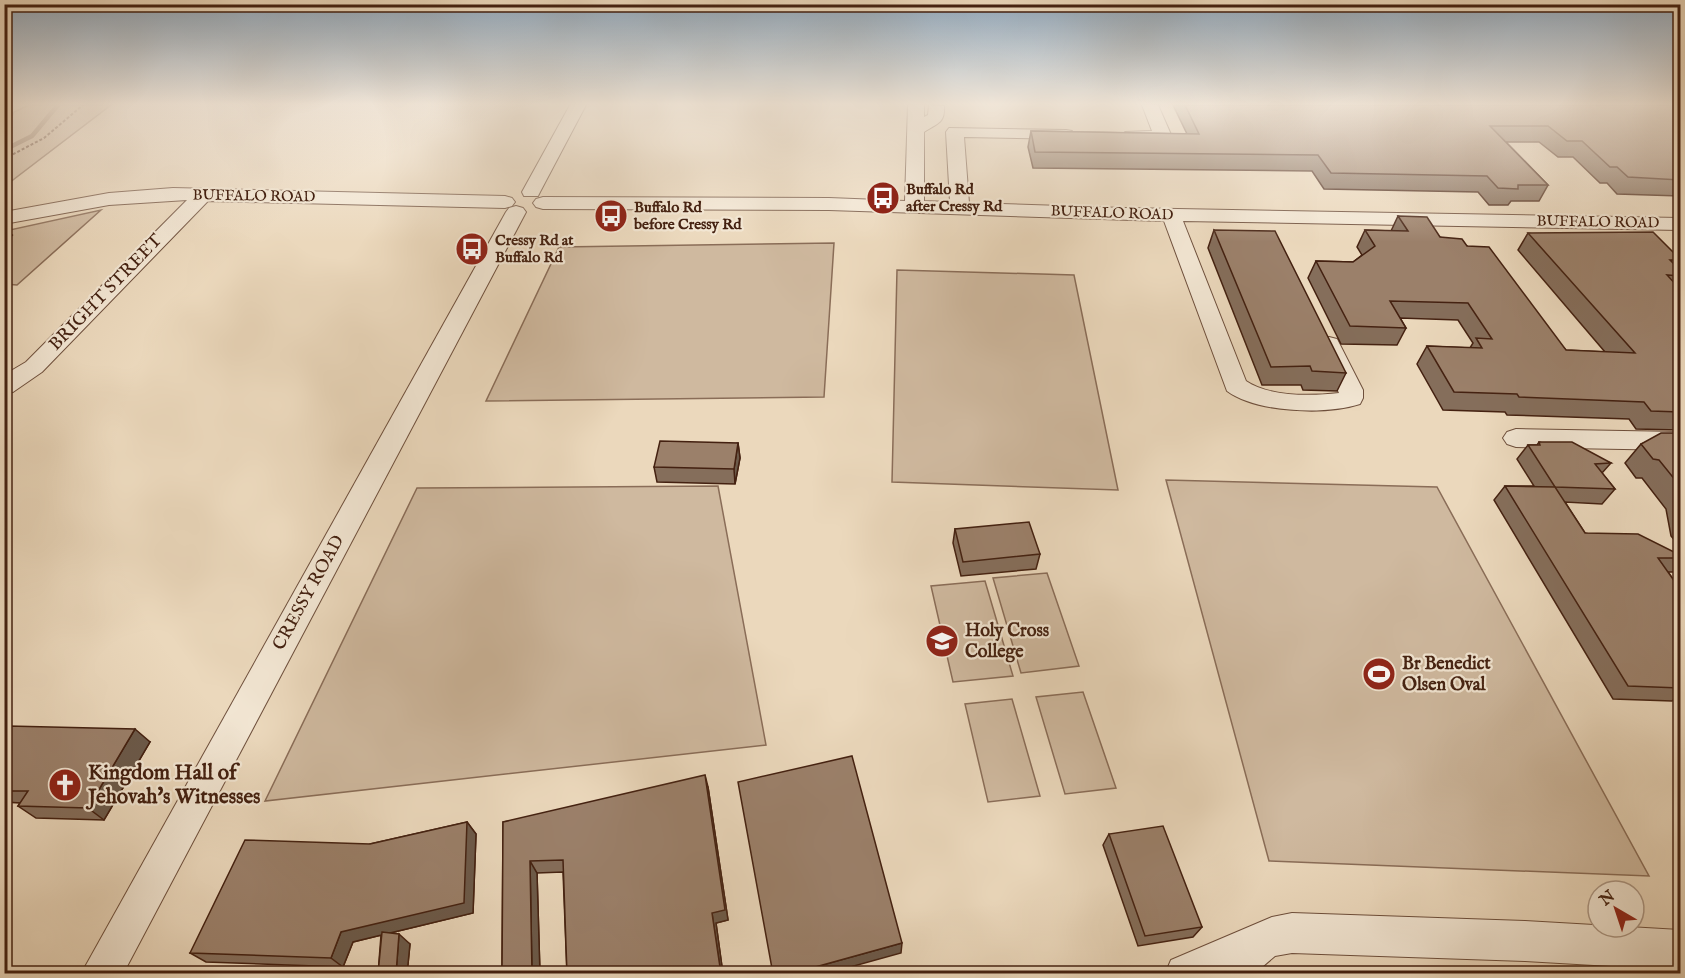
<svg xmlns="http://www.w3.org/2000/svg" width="1685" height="978" font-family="'IM FELL English',serif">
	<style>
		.green { fill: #cfb99f; stroke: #8a6d58; stroke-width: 1.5 }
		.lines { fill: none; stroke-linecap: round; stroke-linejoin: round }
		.stream { stroke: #866a55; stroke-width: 4.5 }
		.minor-casing { stroke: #6e4f3c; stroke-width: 2 }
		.path { stroke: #442111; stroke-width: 2; stroke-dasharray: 3 2; stroke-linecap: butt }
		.minor { fill: #f2e6d3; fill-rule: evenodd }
		.wall { fill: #856e5b; stroke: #442111; stroke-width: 1.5 }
		.shaded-wall { fill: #6c5a4a; stroke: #442111; stroke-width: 1.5 }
		.building { fill: #9b806a; stroke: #442111; stroke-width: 1.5 }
		.labels { text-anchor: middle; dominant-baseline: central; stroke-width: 4.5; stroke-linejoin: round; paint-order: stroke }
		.far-poi-label { font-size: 15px; font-weight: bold; fill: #442111; stroke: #f2e6d3; text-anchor: start }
		.far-street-label { font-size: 15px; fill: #442111; stroke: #f2e6d3 }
		.street-label { font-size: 18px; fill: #442111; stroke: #f2e6d3 }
		.poi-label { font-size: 18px; font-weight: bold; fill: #442111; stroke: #f2e6d3; text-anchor: start }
		.near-poi-label { font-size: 21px; font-weight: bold; fill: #442111; stroke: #f2e6d3; text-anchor: start }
	</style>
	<rect width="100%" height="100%" fill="#ebd8bc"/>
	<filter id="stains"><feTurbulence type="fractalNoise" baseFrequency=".00333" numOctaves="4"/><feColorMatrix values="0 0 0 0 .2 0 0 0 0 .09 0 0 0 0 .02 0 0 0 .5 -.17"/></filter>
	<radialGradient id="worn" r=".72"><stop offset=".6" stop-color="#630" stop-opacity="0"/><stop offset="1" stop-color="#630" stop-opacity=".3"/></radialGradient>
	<g class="green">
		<polygon points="29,105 111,105 5,186 5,134 14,112"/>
		<polygon points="101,210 17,285 5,284 5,231"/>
		<polygon points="834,243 824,397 486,401 559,247"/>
		<polygon points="897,270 1074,275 1118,490 892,482"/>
		<polygon points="1166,480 1437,487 1649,876 1269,861"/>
		<polygon points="718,486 766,745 265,801 417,488"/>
		<polygon points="1047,573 1079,666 1021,673 993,578"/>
		<polygon points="985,581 1013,676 953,682 931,586"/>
		<polygon points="1083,692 1116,788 1065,794 1036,697"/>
		<polygon points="1012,699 1040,796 988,802 965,704"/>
	</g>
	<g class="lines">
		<polyline class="stream" points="4,150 32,136 58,105"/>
		<g class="minor-casing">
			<g id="minor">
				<polygon points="570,105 586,105 540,192 538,196 524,196 522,192"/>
				<path d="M908,105h16v12l4,-2 1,-10 15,1c1,17 -6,17 -20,26v69l26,1 -4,-70 3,-4 117,2 6,1 3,4 -3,4 -108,-2 5,66 155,5 556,10v12l-497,-9 63,160c24,16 65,15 93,12l-22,-49 4,-5 8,-2 8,2 26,51v8l-3,6c-34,11 -103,9 -133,-13l-63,-170 -335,-11 -286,-1 -7,-2 -3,-4 3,-4 7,-2 286,1 76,3z"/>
				<polygon points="1142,105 1158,105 1172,137 1169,141 1125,140 1122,136 1125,132 1152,131"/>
				<polygon points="173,188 505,196 512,198 515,202 512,206 505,208 208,201 42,372 13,392 4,394 4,375 26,362 187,200 109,205 4,224 4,212 109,193"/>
				<polygon points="516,206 523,208 526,212 123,974 81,974 506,212 509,208"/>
				<polygon points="1516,429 1680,432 1680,450 1516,447 1507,444 1503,438 1507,432"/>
				<polygon points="1292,913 1525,921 1680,930 1680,970 1525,961 1292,953 1275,956 1254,974 1165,974 1171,960 1272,917"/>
			</g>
		</g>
		<g class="path">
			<polyline points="4,159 44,138 83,105"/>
			<polyline points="4,244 13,234"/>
		</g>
		<use href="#minor" class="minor"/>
	</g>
	<g class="wall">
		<polygon points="1173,105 1680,105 1680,196 1617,194 1607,183 1600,183 1573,157 1558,157 1539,142 1506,142 1548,185 1539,201 1511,201 1508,205 1489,205 1478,192 1324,189 1312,171 1033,168 1028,147 1031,131 1187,134"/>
		<polygon points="1398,216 1440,237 1467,246 1566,350 1605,352 1518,250 1528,233 1680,259 1680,261 1677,266 1680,270 1680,283 1678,286 1680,289 1680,430 1636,429 1629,419 1507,415 1505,412 1443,410 1417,364 1427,346 1470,348 1473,343 1458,320 1400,318 1406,328 1397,345 1341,344 1308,278 1316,261 1353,262 1362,255 1357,247 1365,230 1391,231"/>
		<polygon points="1214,230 1346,373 1337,391 1303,390 1301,385 1262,385 1208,248"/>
		<polygon points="1680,433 1680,547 1671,536 1666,509 1642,478 1636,478 1625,463 1641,444"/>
		<polygon points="1539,442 1611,463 1602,473 1615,489 1602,504 1565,502 1585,533 1680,555 1680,565 1673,572 1668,572 1680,589 1680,694 1672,701 1613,699 1494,500 1505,486 1534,486 1517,459 1528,445 1537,445"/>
		<polygon points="738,443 740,458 735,484 657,482 654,467"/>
		<polygon points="955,529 1040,554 1036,569 961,576 953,543"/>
		<polygon points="4,730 150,742 104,820 36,818 18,806 20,803 4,802"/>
		<polygon points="708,787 728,920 716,923 723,974 567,974 563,872 537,873 540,974 494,974 502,971 503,822"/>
		<polygon points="467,822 476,834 473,913 390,933 410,944 407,974 378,974 381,935 353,942 343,967 206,962 190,953 370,844"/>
		<polygon points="1109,834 1202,927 1193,937 1138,946 1103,845"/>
	</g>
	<g class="shaded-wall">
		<polygon points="738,443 740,458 735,484 734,469"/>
		<polygon points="135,729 150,742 104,820 88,808"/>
		<polygon points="705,775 708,787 728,920 716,923 723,974 721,974 712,913"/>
		<polygon points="467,822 476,834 473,913 353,942 343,967 331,958 341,932"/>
		<polygon points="530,861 537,873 540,974 532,974"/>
		<polygon points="399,934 410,944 407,974 396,974"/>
		<polygon points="902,943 901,953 825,974 790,974"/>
	</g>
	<g class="building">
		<polygon points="1185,105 1680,105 1680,180 1628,177 1617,167 1610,167 1582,141 1567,141 1548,126 1490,126 1548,185 1518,185 1518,189 1498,188 1487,176 1331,173 1318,155 1035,152 1031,131 1199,134"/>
		<polygon points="1398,216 1427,217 1440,237 1462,239 1467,246 1489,247 1566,350 1635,353 1528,233 1653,232 1680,259 1680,260 1670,260 1680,270 1680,276 1667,275 1680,289 1680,412 1651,411 1644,402 1519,397 1517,394 1454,392 1427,346 1482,348 1476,338 1492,339 1468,303 1390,301 1406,328 1350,326 1316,261 1353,262 1375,246 1365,230 1408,231"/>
		<polygon points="1214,230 1275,231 1346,373 1312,371 1310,366 1271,367"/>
		<polygon points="1661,433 1680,433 1680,486 1659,460 1653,459 1641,444"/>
		<polygon points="660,441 738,443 734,469 654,467"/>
		<polygon points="1539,442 1572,442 1611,463 1595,464 1615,489 1555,487 1528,445 1540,445"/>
		<polygon points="1505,486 1555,487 1585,533 1638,534 1680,555 1680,558 1658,558 1680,589 1680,688 1628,686"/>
		<polygon points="1029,522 1040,554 963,562 955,529"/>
		<polygon points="8,726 135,729 88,808 18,806 28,791 4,791 4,730"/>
		<polygon points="852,756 902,943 790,974 773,974 738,782"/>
		<polygon points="705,775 725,910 712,913 721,974 567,974 563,860 530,861 532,974 494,974 502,971 503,822"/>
		<polygon points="467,822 464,903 341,932 331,958 190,953 245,840 370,844"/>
		<polygon points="1163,826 1202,927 1145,936 1109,834"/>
		<polygon points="382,932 399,934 396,974 378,974"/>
	</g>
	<linearGradient id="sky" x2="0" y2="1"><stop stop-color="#92aabf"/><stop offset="0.43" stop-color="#f6ede1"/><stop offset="1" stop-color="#f6ede1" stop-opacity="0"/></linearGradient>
	<rect width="1685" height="242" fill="url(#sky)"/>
	<defs>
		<g id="bus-disc" transform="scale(1.725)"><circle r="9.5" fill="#8f2418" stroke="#f2e6d3"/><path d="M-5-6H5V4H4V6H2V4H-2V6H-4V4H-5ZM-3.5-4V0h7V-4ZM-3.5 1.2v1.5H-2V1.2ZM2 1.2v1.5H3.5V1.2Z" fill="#fff"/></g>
		<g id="school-disc" transform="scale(1.725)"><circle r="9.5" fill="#8f2418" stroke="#f2e6d3"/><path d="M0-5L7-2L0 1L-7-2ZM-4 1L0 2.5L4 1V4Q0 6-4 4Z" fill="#fff"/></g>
		<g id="stadium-disc" transform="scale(1.725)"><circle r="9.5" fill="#8f2418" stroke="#f2e6d3"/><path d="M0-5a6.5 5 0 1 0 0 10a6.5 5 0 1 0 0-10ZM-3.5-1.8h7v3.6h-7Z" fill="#fff"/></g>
		<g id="church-disc" transform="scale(1.725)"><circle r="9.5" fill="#8f2418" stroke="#f2e6d3"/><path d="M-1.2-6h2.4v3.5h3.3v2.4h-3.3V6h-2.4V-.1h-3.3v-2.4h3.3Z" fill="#fff"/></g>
	</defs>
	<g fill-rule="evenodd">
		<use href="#bus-disc" x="883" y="198"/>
		<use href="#bus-disc" x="611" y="216"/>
		<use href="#bus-disc" x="472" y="249"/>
		<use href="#school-disc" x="942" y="641"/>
		<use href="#stadium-disc" x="1379" y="674"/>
		<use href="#church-disc" x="65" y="785"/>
	</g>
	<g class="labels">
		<g class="far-poi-label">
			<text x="906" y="189">Buffalo Rd<tspan x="906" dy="17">after Cressy Rd</tspan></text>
			<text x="634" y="207">Buffalo Rd<tspan x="634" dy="17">before Cressy Rd</tspan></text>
			<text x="495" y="240">Cressy Rd at<tspan x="495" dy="17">Buffalo Rd</tspan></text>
		</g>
		<g class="far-street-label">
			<text transform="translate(254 196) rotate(1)">BUFFALO ROAD</text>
			<text transform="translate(1112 213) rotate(2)">BUFFALO ROAD</text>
			<text transform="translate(1598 222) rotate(1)">BUFFALO ROAD</text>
		</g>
		<g class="street-label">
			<text transform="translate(106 293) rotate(-46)">BRIGHT STREET</text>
			<text transform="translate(309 593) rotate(-61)">CRESSY ROAD</text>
		</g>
		<g class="poi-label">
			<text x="965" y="631">Holy Cross<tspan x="965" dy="21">College</tspan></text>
			<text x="1402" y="664">Br Benedict<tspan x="1402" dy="21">Olsen Oval</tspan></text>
		</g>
		<g class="near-poi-label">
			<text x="88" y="773">Kingdom Hall of<tspan x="88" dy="24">Jehovah's Witnesses</tspan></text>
		</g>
	</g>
	<rect width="1685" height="978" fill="none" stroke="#ebd8bc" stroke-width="24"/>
	<rect x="6" y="6" width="1673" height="966" fill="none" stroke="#442111" stroke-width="3"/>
	<rect x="12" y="12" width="1661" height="954" fill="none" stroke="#442111" stroke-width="1.5"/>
	<g transform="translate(1616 909) rotate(321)"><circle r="28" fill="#f2e6d3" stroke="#ac9785" stroke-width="1.5"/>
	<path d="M0-4.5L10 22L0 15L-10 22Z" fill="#8f2418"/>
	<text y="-9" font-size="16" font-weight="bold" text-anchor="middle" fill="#442111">N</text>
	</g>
	<rect width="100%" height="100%" filter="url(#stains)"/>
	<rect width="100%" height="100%" fill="url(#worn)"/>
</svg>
